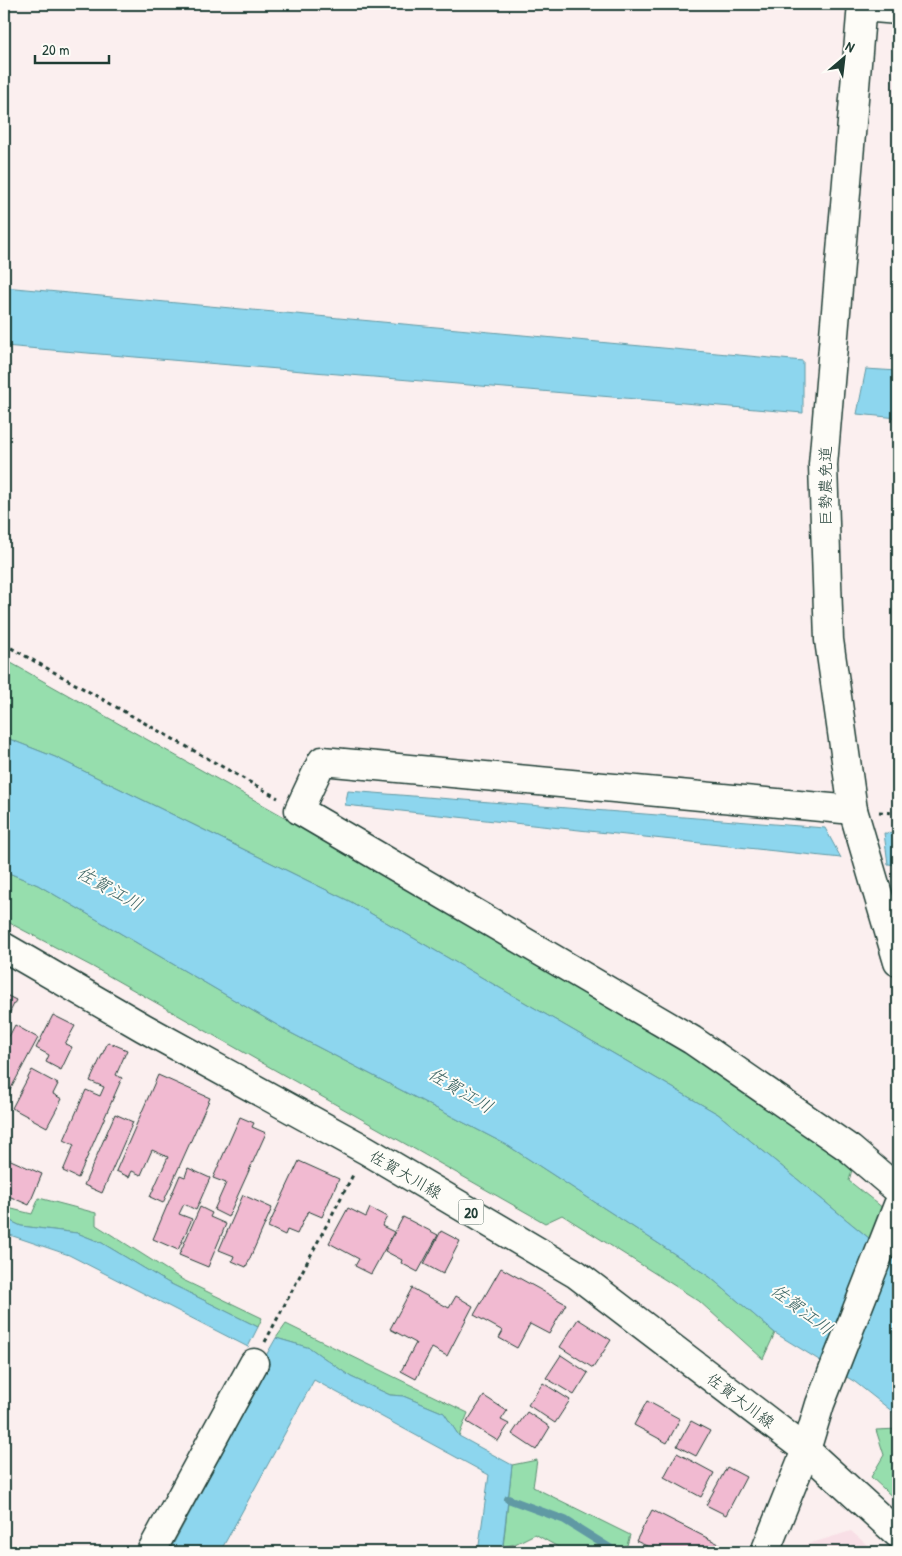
<svg xmlns="http://www.w3.org/2000/svg" width="902" height="1556" font-family="'Patrick Hand','Klee One',sans-serif">
	<style>
		.built { fill: #f8dfe6 }
		.green { fill: #96dead; stroke: #5a8e70 }
		.water { fill: #8dd6ee; stroke: #6199a4 }
		.lines { fill: none; stroke-linecap: round; stroke-linejoin: round }
		.stream { stroke: #6199a4; stroke-width: 8 }
		.building { fill: #f1bad1; stroke: #1f3d34 }
		.minor-casing { stroke: #1f3d34; stroke-width: 31 }
		.major-casing { stroke: #1f3d34; stroke-width: 31 }
		.path { stroke: #1f3d34; stroke-width: 3; stroke-dasharray: 4 4; stroke-linecap: butt }
		.minor { stroke: #fdfcf7; stroke-width: 28 }
		.major { stroke: #fdfcf7; stroke-width: 28 }
		.labels { text-anchor: middle; dominant-baseline: central; stroke-width: 4; stroke-linejoin: round; paint-order: stroke }
		.shield { fill: #fdfcf7; stroke: #62766e; stroke-width: 1 }
		.shield-label { font-size: 15px; font-weight: bold; fill: #1f3d34 }
		.street-label { font-size: 16px; fill: #1f3d34; stroke: #fdfcf7 }
		.water-label { font-size: 18px; font-style: italic; fill: #3a6362; stroke: #fdfcf7 }
	</style>
	<rect width="100%" height="100%" fill="#fbefef"/>
	<filter id="ink" filterUnits="userSpaceOnUse"><feTurbulence type="fractalNoise" baseFrequency=".02" numOctaves="2"/><feDisplacementMap in="SourceGraphic" scale="10" xChannelSelector="R" yChannelSelector="G"/><feConvolveMatrix kernelMatrix="1 2 1 2 8 2 1 2 1" color-interpolation-filters="sRGB"/></filter>
	<g filter="url(#ink)">
		<polygon class="built" points="851,1531 875,1552 799,1552 802,1546"/>
		<g class="green">
			<polygon points="4,659 686,1043 854,1162 849,1181 898,1220 898,1262 718,1114 351,902 55,757 4,737"/>
			<polygon points="4,871 38,885 289,1032 507,1145 710,1277 775,1333 763,1359 699,1301 562,1215 545,1223 93,967 4,920"/>
			<polygon points="39,1198 96,1213 96,1225 183,1280 262,1318 258,1327 167,1282 102,1243 77,1233 21,1226 4,1218 4,1207 32,1214"/>
			<polygon points="286,1324 468,1413 459,1436 444,1413 403,1396 390,1395 351,1377 310,1348 276,1338"/>
			<polygon points="898,1429 898,1502 871,1477 884,1455 876,1430"/>
			<polygon points="537,1460 533,1487 630,1535 625,1552 567,1552 535,1534 515,1544 503,1547 512,1465"/>
		</g>
		<g class="water">
			<polygon points="4,287 803,361 803,413 4,346"/>
			<polygon points="866,369 898,371 898,418 857,414"/>
			<polygon points="4,737 55,757 351,902 718,1114 898,1262 898,1416 855,1382 775,1333 710,1277 507,1145 289,1032 38,885 4,871"/>
			<polygon points="348,791 825,828 841,858 345,805"/>
			<polygon points="884,833 898,834 898,865 888,864"/>
			<polygon points="4,1218 21,1226 77,1233 102,1243 167,1282 258,1327 248,1347 69,1255 4,1233"/>
			<polygon points="276,1338 310,1348 351,1377 390,1395 403,1396 444,1413 459,1436 512,1465 502,1552 478,1552 489,1475 314,1380 220,1552 169,1552 270,1364 264,1359"/>
		</g>
		<g class="lines">
			<polyline class="stream" points="508,1499 565,1520 616,1552"/>
		</g>
		<g class="building">
			<polygon points="4,994 16,1000 4,1024"/>
			<polygon points="53,1015 75,1026 65,1044 72,1047 61,1070 46,1062 49,1055 36,1048"/>
			<polygon points="15,1025 38,1038 8,1094 4,1092 4,1046"/>
			<polygon points="108,1042 127,1050 116,1075 122,1078 78,1178 63,1171 74,1145 64,1140 86,1090 100,1096 104,1087 90,1081"/>
			<polygon points="32,1070 58,1084 53,1094 62,1099 47,1127 12,1108"/>
			<polygon points="158,1075 210,1098 163,1203 150,1197 168,1157 152,1150 141,1175 132,1171 129,1177 116,1171"/>
			<polygon points="115,1114 133,1122 102,1193 84,1185"/>
			<polygon points="240,1117 254,1123 252,1127 266,1133 228,1217 214,1210 226,1183 213,1178"/>
			<polygon points="4,1157 42,1174 29,1205 4,1194"/>
			<polygon points="299,1161 339,1179 322,1217 308,1211 297,1234 287,1230 285,1235 268,1227"/>
			<polygon points="188,1168 210,1178 196,1210 184,1204 179,1214 192,1219 178,1250 153,1239 180,1175 185,1177"/>
			<polygon points="243,1195 272,1208 246,1267 232,1261 234,1256 219,1250"/>
			<polygon points="200,1207 212,1213 210,1217 226,1224 208,1267 179,1255"/>
			<polygon points="348,1208 366,1217 370,1208 387,1217 382,1226 394,1232 371,1274 355,1266 359,1259 329,1243"/>
			<polygon points="403,1217 438,1235 418,1272 401,1263 402,1260 385,1251"/>
			<polygon points="441,1231 460,1241 443,1274 424,1264"/>
			<polygon points="501,1268 566,1304 549,1334 530,1324 517,1348 499,1338 503,1331 474,1315"/>
			<polygon points="412,1288 449,1308 456,1296 473,1306 447,1356 432,1348 416,1379 401,1371 416,1343 390,1329"/>
			<polygon points="578,1319 611,1340 593,1368 560,1347"/>
			<polygon points="561,1355 588,1373 574,1395 546,1378"/>
			<polygon points="543,1383 570,1400 555,1423 528,1405"/>
			<polygon points="484,1396 507,1411 501,1420 509,1424 498,1441 467,1422"/>
			<polygon points="647,1401 680,1419 667,1443 634,1425"/>
			<polygon points="527,1412 550,1427 536,1450 512,1434"/>
			<polygon points="691,1421 710,1431 696,1456 677,1446"/>
			<polygon points="677,1453 714,1473 701,1497 664,1477"/>
			<polygon points="727,1467 746,1477 726,1515 706,1505"/>
			<polygon points="652,1510 725,1547 722,1552 647,1552 649,1547 636,1541"/>
		</g>
		<g class="lines">
			<g class="minor-casing">
				<g id="minor">
					<polyline points="862,4 823,465 829,640 853,810 898,962"/>
					<polyline points="862,7 898,10"/>
					<polyline points="853,810 322,761 299,810 692,1040 850,1149 898,1190"/>
					<polyline points="806,1450 820,1404 898,1205"/>
					<polyline points="151,1552 254,1363"/>
				</g>
			</g>
			<g class="major-casing">
				<g id="major">
					<polyline points="4,947 144,1028 366,1150 576,1274 806,1450 898,1534"/>
					<polyline points="765,1552 806,1450"/>
				</g>
			</g>
			<g class="path">
				<polyline points="4,644 278,798"/>
				<polyline points="879,812 898,813"/>
				<polyline points="265,1342 354,1173"/>
			</g>
			<use href="#minor" class="minor"/>
			<use href="#major" class="major"/>
		</g>
	</g>
	<g class="labels">
		<rect class="shield" x="458.5" y="1199.5" width="25" height="25" rx="4"/>
		<g class="shield-label">
			<text x="471" y="1212">20</text>
		</g>
		<g class="street-label">
			<text transform="translate(825 486) rotate(-90)">巨勢農免道</text>
			<text transform="translate(406 1174) rotate(30)">佐賀大川線</text>
			<text transform="translate(741 1400) rotate(37)">佐賀大川線</text>
		</g>
		<g class="water-label">
			<text transform="translate(110 888) rotate(29)">佐賀江川</text>
			<text transform="translate(461 1090) rotate(31)">佐賀江川</text>
			<text transform="translate(802 1309) rotate(37)">佐賀江川</text>
		</g>
	</g>
	<rect width="902" height="1556" fill="none" stroke="#fdfcf7" stroke-width="20"/>
	<rect x="10" y="10" width="882" height="1536" fill="none" stroke="#1f3d34" stroke-width="2" filter="url(#ink)"/>
	<g transform="translate(844 58) rotate(28)" stroke="#fdfcf7" stroke-width="4" paint-order="stroke">
	<path d="M0-4L9 19L0 12L-9 19Z" fill="#1f3d34"/>
	<text y="-8" font-size="14" font-weight="bold" text-anchor="middle" fill="#1f3d34">N</text>
	</g>
	<path d="M35 55v8h74v-8" fill="none" stroke="#1f3d34" stroke-width="2.5"/>
	<text x="42" y="55" font-size="15" fill="#1f3d34" stroke="#fdfcf7" stroke-width="4" paint-order="stroke">20 m</text>
</svg>
